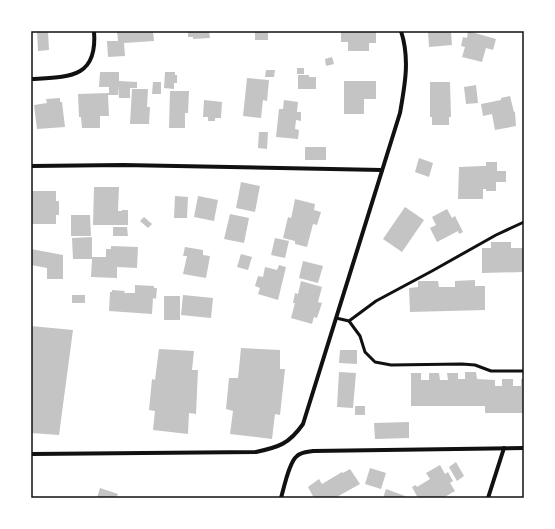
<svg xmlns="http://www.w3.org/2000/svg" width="555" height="529" font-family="'PT Sans',sans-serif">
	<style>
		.building { fill: #c4c4c4 }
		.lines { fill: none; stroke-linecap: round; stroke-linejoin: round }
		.service { stroke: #111; stroke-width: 3 }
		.minor { stroke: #111; stroke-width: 4 }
		.neatline { fill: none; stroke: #111; stroke-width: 1.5 }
	</style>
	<rect width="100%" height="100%" fill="#fff"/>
	<g class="building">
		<polygon points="37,31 48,31 49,50 38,51"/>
		<polygon points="117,31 153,31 154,41 124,43 125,56 108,57 107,41 118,41"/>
		<polygon points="188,31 209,31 210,38 193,39 193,37 188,37"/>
		<polygon points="268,31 268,40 255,40 255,32"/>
		<polygon points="341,31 376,31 376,43 369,43 369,51 348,51 348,42 341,42"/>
		<polygon points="428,31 451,31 452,45 429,47"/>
		<polygon points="468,31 496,39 493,50 486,48 482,62 462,57 465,47 461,46 463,37 467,38"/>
		<polygon points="332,57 334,64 326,66 325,59"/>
		<rect x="297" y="68" width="7" height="6"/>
		<polygon points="266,70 275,70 274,77 265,77"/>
		<polygon points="100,72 119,72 119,81 137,82 137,88 130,88 130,98 119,98 118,86 118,95 108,95 109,116 100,116 100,128 82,128 81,117 79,117 78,94 109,93 109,87 99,87"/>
		<polygon points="165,72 175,72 175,75 177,75 177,83 174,83 174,89 164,88"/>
		<polygon points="298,75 309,75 309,77 316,77 316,89 298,89"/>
		<polygon points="247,78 269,80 267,101 263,100 261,118 243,116"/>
		<polygon points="344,81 376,81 376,99 364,99 364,114 344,114"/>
		<polygon points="153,82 161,82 161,94 152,94"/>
		<polygon points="430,82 450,82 451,117 449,117 449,125 432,125 432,117 430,117"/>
		<polygon points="476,85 478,103 466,104 464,87"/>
		<polygon points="132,89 148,89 147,107 150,107 149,124 130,124"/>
		<polygon points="170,91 189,91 188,113 185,113 185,128 169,128"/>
		<polygon points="510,96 514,112 515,112 516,126 495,130 492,114 483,116 481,104 501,100 501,98"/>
		<polygon points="60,98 60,102 62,102 65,127 37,129 34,105 47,103 46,99"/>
		<polygon points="204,100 222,102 221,118 215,118 215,121 208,121 208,117 203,117"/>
		<polygon points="284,100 298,102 297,112 301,112 301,121 296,120 295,129 299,130 298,139 276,137 279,109 283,109"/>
		<polygon points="259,132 268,132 267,149 258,148"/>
		<rect x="305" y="147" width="21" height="13"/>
		<polygon points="419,158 433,163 429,177 415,172"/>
		<polygon points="486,162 497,162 497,171 506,171 506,182 496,182 496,191 486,191 486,189 483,189 483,199 458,199 459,167 483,166 486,166"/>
		<polygon points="241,182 260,186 255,212 236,208"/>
		<polygon points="94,187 119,187 118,211 122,211 122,210 128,210 128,225 93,225"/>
		<polygon points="32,191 56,191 56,201 59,201 59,215 56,215 56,224 32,224"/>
		<polygon points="175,196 188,197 187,218 174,218"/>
		<polygon points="198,196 218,200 214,221 194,217"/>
		<polygon points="295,199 315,204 314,210 321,212 317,225 313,224 307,247 295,244 295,241 283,238 288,217 291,218 292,214"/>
		<polygon points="405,207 424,220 402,252 383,239"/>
		<polygon points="447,209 452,218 455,216 463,232 459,234 458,231 437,242 430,228 436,225 432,217"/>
		<polygon points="230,214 249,218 244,243 224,239"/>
		<polygon points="71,215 90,215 91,236 71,236"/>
		<polygon points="144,217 152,224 148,228 140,221"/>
		<polygon points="113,227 127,227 128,236 113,236"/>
		<polygon points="92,237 92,257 106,257 106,249 111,249 111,246 138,247 137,268 117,267 117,278 91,277 92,259 73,259 72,238"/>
		<polygon points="275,238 289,241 285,258 271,255"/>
		<polygon points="491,242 511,242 511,248 524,248 524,272 482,273 482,248 491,248"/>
		<polygon points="185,247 203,250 203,255 210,256 206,278 183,274 187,256 183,256"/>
		<polygon points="31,249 63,255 63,279 47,279 47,268 31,265"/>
		<polygon points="241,254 252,257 248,270 237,267"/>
		<polygon points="303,261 323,266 318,283 299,278"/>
		<polygon points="279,265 286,267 278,300 258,294 260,288 255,286 258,276 263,277 265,267 277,270"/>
		<polygon points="475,280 475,286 485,286 485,310 410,312 409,288 418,287 418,281 438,281 439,287 455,287 455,281"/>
		<polygon points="301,281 322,287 318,302 322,303 317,318 314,317 312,324 291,318 295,303 293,303 295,293 298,294"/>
		<polygon points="135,285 154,286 154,288 157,288 156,299 153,298 152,314 109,311 110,292 112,292 112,290 125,291 124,293 135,293"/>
		<rect x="72" y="295" width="13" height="8"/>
		<polygon points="183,295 213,298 211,318 181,315"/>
		<rect x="164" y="296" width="16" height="24"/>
		<polygon points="31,326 73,330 59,435 31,433"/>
		<polygon points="241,348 280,350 280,369 285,369 280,415 275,414 272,439 230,434 233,411 226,409 229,378 238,378"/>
		<polygon points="159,349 194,351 192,370 198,370 196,414 189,413 188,434 153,430 155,411 149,410 152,379 155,380"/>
		<polygon points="340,350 357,350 357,364 339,363"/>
		<polygon points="339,372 356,373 353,408 337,407"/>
		<polygon points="465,372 476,372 477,379 495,380 495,386 502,386 502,379 513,379 513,386 521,386 521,379 524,379 524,413 485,413 485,406 411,406 411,373 421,373 421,380 429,380 429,373 439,373 440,380 448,380 447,373 458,373 458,379 465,379"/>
		<rect x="355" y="406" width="10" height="9"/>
		<polygon points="409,422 409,438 375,439 374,423"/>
		<polygon points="456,462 464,476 457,481 449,467"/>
		<polygon points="440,465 445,474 448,472 453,481 450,483 455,491 443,498 418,498 412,487 416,485 417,487 430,479 426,473"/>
		<polygon points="370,468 386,473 381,489 365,484"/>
		<polygon points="350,469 360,484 335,498 314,498 308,487 319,479 322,484 342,472 343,473"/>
		<polygon points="100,488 118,494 116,498 97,498"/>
		<polygon points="386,489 405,496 405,498 383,498"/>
	</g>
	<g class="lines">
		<g class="service">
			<polyline points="336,318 349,321 360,336 365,352 375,362 391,365 462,364 475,365 491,371 524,371"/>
			<polyline points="349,321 376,301 432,271 496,235 524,222"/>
		</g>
		<g class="minor">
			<path d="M31,79c37,-2 67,0 63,-48"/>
			<polyline points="31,166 123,165 382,170"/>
			<path d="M31,454l225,-2c23,-5 33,-8 47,-28l97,-311c5,-29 10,-54 1,-82"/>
			<path d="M281,498c3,-10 8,-36 16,-42 4,-4 10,-4 16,-5l211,-3"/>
			<polyline points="488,498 504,448"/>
		</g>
	</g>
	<rect width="555" height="529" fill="none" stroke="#ffffff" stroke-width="64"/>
	<rect x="32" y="32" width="491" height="465" class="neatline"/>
</svg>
